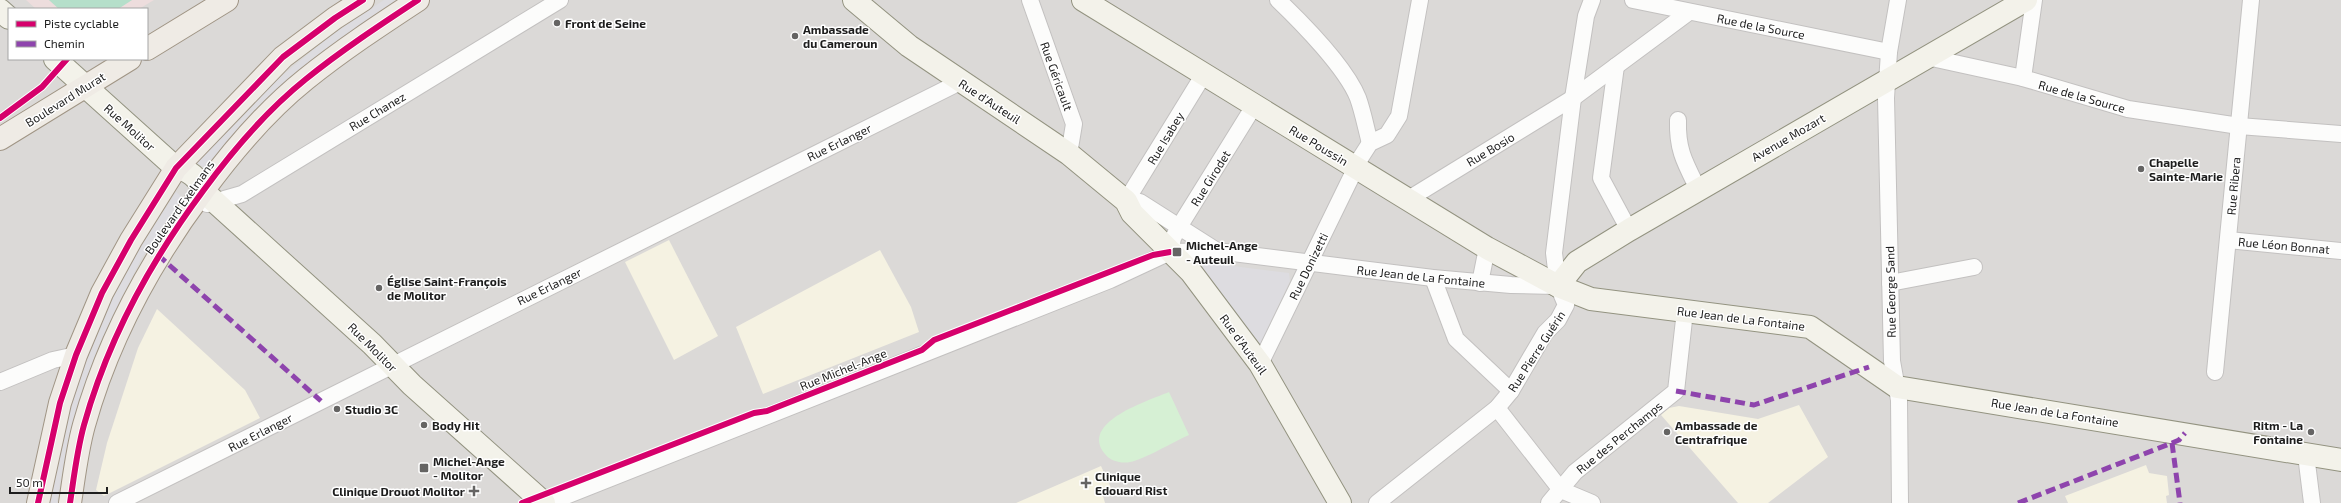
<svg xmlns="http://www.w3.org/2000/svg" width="2341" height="503" font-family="'Exo 2',sans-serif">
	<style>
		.residential { fill: #dbd9d7; fill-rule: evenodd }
		.commercial { fill: #eddddd }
		.education { fill: #f5f2e2 }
		.park { fill: #d6f0d4 }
		.pitch { fill: #b5dfca }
		.plaza { fill: #dddce0 }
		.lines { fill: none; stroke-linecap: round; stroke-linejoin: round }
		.street-casing { stroke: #c3c1c0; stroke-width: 18 }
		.secondary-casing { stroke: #939380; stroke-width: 24 }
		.primary-casing { stroke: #a09585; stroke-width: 24 }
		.street { stroke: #fcfcfb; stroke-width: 16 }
		.secondary { stroke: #f3f2ea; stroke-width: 22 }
		.primary { stroke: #efebe5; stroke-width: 22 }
		.quiet { stroke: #8e44ad; stroke-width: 5; stroke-dasharray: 10 5; stroke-linecap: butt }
		.cycleway-casing { stroke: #fff; stroke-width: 8 }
		.cycleway { stroke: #d6006c; stroke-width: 6 }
		.poi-dot { fill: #656463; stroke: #fff; stroke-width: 1.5 }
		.labels { text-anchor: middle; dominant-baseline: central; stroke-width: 3; stroke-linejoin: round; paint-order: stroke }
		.poi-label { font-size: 12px; font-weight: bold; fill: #1d1d1d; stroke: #fff; text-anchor: start }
		.street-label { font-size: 12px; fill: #1d1d1d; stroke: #fff }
	</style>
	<rect width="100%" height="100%" fill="#ece9e6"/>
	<path class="residential" d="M0,0h2341v503h-2341zM9,9h138v50h-138z"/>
	<g class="commercial">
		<polygon points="26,0 49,0 59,9 36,9"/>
		<polygon points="132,0 154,0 139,9 118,9"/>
	</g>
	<g class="education">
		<polygon points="669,240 718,336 674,360 625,262"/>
		<polygon points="880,250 911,307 919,332 763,394 736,327"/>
		<polygon points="157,309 245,390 260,418 104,496 96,490 107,443 138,348"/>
		<polygon points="1799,405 1828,457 1768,503 1738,503 1661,415 1669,408 1679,406 1758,419"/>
		<polygon points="2146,465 2149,473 2167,476 2169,495 2166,496 2167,503 2068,503 2065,496"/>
		<polygon points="1101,466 1113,492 1103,496 1105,503 1016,503"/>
	</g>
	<path class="park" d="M1169,392l20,43c-14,6 -46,25 -59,27 -8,2 -20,-1 -25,-8 -26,-32 43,-53 64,-62z"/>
	<polygon class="pitch" points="49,0 132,0 118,9 59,9"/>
	<g class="plaza">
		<polygon points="384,0 396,0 313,60 262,105 204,168 196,162 277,80 330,36"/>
		<polygon points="176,192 184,199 158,237 153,240 141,259 98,347 69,438 62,472 57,501 58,503 45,503 75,388 92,344 106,310 135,255"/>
		<polygon points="1203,259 1215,260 1217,264 1289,273 1290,281 1260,344 1256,344 1197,266"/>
	</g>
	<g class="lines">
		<g class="street-casing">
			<g id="street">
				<polyline points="1030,0 1074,124 1069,154"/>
				<path d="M1278,0c24,23 68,68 80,98 5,14 8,30 12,45"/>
				<polyline points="1633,0 1889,52"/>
				<polyline points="1898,0 1889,52 1886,98 1892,361 1899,400 1900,503"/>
				<polyline points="1927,57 2023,78 2128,109 2239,126 2341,134"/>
				<polyline points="1616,66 1601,178 1629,230"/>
				<polyline points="2023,78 2034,0"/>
				<path d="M1678,120c-1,30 7,43 20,69"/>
				<polyline points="1407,200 1573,98 1689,12"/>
				<polyline points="1126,201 1204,74"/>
				<polyline points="1126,201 1140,202 1217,251"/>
				<polyline points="207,204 242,194 560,0"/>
				<polyline points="2228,240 2341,251"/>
				<polyline points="1170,252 1173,238 1179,227 1254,106"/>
				<polyline points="1433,278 1456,339 1511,391"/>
				<polyline points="1480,283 1487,248"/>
				<polyline points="1890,283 1974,267"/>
				<polyline points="1260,364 1361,157 1370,143 1387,135 1399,116 1420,0"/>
				<polyline points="2215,372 2251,0"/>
				<polyline points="0,382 53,360 76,355"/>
				<polyline points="1497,408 1561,490 1592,503"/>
				<polyline points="2306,455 2312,503"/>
				<polyline points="117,503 960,82"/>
				<polyline points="548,503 1110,280 1170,252 1217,251 1433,278 1511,285 1555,286"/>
				<polyline points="1377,503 1497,408 1511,391 1545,333 1558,320 1566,305 1558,286 1554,253 1573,98 1586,16 1592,0"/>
				<polyline points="1549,503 1575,472 1676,391 1685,311"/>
			</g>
		</g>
		<g class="secondary-casing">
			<g id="secondary">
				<polyline points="854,0 909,46 1069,154 1126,201 1132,213 1191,272 1260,364 1340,503"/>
				<polyline points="1083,0 1487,248 1558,286 1591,299 1810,327 1897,387 2341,460"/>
				<polyline points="0,10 9,18"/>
				<path d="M55,59l121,109c12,1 24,11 27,23l169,153 40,41 132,118"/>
				<polyline points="1558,286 1577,262 1629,230 2026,0"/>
			</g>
		</g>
		<g class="primary-casing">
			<g id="primary">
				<polyline points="147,49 227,0"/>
				<polyline points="0,139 130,59"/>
				<polyline points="38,503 60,403 76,355 102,293 131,240 176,168 283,57 335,18 363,0"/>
				<path d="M70,503c4,-26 7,-53 14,-78 24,-86 66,-163 119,-234 30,-41 63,-80 103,-112 36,-29 74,-54 112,-79"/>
			</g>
		</g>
		<use href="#street" class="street"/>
		<use href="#secondary" class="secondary"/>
		<use href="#primary" class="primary"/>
		<g class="quiet">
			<polyline points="158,255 321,401"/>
			<polyline points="1676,391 1754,405 1869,367"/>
			<polyline points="2172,443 2180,503"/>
			<polyline points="2018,503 2172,443 2179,440 2185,433"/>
		</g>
		<g class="cycleway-casing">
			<g id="cycleway">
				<polyline points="0,118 42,87 67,59"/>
				<polyline points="38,503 60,403 76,355 102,293 131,240 176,168 283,57 335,18 363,0"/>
				<path d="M70,503c4,-26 7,-53 14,-78 24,-86 66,-163 119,-234 30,-41 63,-80 103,-112 36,-29 74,-54 112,-79"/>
				<polyline points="522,503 754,413 767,411 922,350 934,340 1153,255 1170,252"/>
			</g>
		</g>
		<use href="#cycleway" class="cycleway"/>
	</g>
	<g class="poi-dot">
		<circle cx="557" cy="23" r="4"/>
		<circle cx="795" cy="36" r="4"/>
		<circle cx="2141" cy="169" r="4"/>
		<rect x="1172" y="247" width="10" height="10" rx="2"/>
		<circle cx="379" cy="288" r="4"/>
		<circle cx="337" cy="409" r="4"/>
		<circle cx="424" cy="425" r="4"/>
		<circle cx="1667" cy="432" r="4"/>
		<circle cx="2311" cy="432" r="4"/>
		<rect x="419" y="463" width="10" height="10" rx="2"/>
		<path d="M1084 477h4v4h4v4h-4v4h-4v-4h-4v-4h4z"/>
		<path d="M472 485h4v4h4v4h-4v4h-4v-4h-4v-4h4z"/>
	</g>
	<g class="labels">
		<g class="poi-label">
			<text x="565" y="23">Front de Seine</text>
			<text x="803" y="29">Ambassade<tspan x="803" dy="14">du Cameroun</tspan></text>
			<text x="2149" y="162">Chapelle<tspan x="2149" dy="14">Sainte-Marie</tspan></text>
			<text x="1186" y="245">Michel-Ange<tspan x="1186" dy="14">- Auteuil</tspan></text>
			<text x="387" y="281">Église Saint-François<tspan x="387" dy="14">de Molitor</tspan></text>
			<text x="345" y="409">Studio 3C</text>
			<text x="432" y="425">Body Hit</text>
			<text x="1675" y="425">Ambassade de<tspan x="1675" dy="14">Centrafrique</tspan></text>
			<text x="2303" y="425" text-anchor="end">Ritm - La<tspan x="2303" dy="14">Fontaine</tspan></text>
			<text x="433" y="461">Michel-Ange<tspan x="433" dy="14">- Molitor</tspan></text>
			<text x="1095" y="476">Clinique<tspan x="1095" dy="14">Edouard Rist</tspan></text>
			<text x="465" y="491" text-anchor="end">Clinique Drouot Molitor</text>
		</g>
		<g class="street-label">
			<text transform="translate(1761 26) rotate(11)">Rue de la Source</text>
			<text transform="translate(1057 76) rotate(70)">Rue Géricault</text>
			<text transform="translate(2082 96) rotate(16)">Rue de la Source</text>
			<text transform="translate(65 99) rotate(-32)">Boulevard Murat</text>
			<text transform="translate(990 101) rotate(33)">Rue d'Auteuil</text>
			<text transform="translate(377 111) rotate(-31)">Rue Chanez</text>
			<text transform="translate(130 127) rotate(42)">Rue Molitor</text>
			<text transform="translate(1788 137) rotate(-30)">Avenue Mozart</text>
			<text transform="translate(1165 138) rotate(-59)">Rue Isabey</text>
			<text transform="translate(839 142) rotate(-26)">Rue Erlanger</text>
			<text transform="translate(1319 145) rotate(31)">Rue Poussin</text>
			<text transform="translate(1490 149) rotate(-31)">Rue Bosio</text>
			<text transform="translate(1210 178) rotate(-58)">Rue Girodet</text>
			<text transform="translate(2233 186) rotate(-85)">Rue Ribera</text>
			<text transform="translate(179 207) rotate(-55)">Boulevard Exelmans</text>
			<text transform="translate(2284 245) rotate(5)">Rue Léon Bonnat</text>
			<text transform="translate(1308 266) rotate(-64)">Rue Donizetti</text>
			<text transform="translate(1421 276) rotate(6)">Rue Jean de La Fontaine</text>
			<text transform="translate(549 286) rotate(-26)">Rue Erlanger</text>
			<text transform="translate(1890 292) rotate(-91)">Rue George Sand</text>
			<text transform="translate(1741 318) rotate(7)">Rue Jean de La Fontaine</text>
			<text transform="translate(1244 344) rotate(54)">Rue d'Auteuil</text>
			<text transform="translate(373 347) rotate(45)">Rue Molitor</text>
			<text transform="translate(1536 351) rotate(-57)">Rue Pierre Guérin</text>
			<text transform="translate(843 369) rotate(-22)">Rue Michel-Ange</text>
			<text transform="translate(2055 412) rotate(9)">Rue Jean de La Fontaine</text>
			<text transform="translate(260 432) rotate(-27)">Rue Erlanger</text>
			<text transform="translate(1619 437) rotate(-39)">Rue des Perchamps</text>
		</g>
	</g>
	<rect x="8" y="8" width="140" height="52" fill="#ffffff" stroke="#a5a5a5"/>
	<rect x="16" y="21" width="20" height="6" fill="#d6006c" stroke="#a5a5a5"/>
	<text x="44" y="28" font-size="12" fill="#1d1d1d">Piste cyclable</text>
	<rect x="16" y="41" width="20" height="6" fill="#8e44ad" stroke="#a5a5a5"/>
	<text x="44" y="48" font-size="12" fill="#1d1d1d">Chemin</text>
	<path d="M10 487v6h97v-6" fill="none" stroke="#1d1d1d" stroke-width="2"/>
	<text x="16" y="487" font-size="12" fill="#1d1d1d" stroke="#ffffff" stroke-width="3" paint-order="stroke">50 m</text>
</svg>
